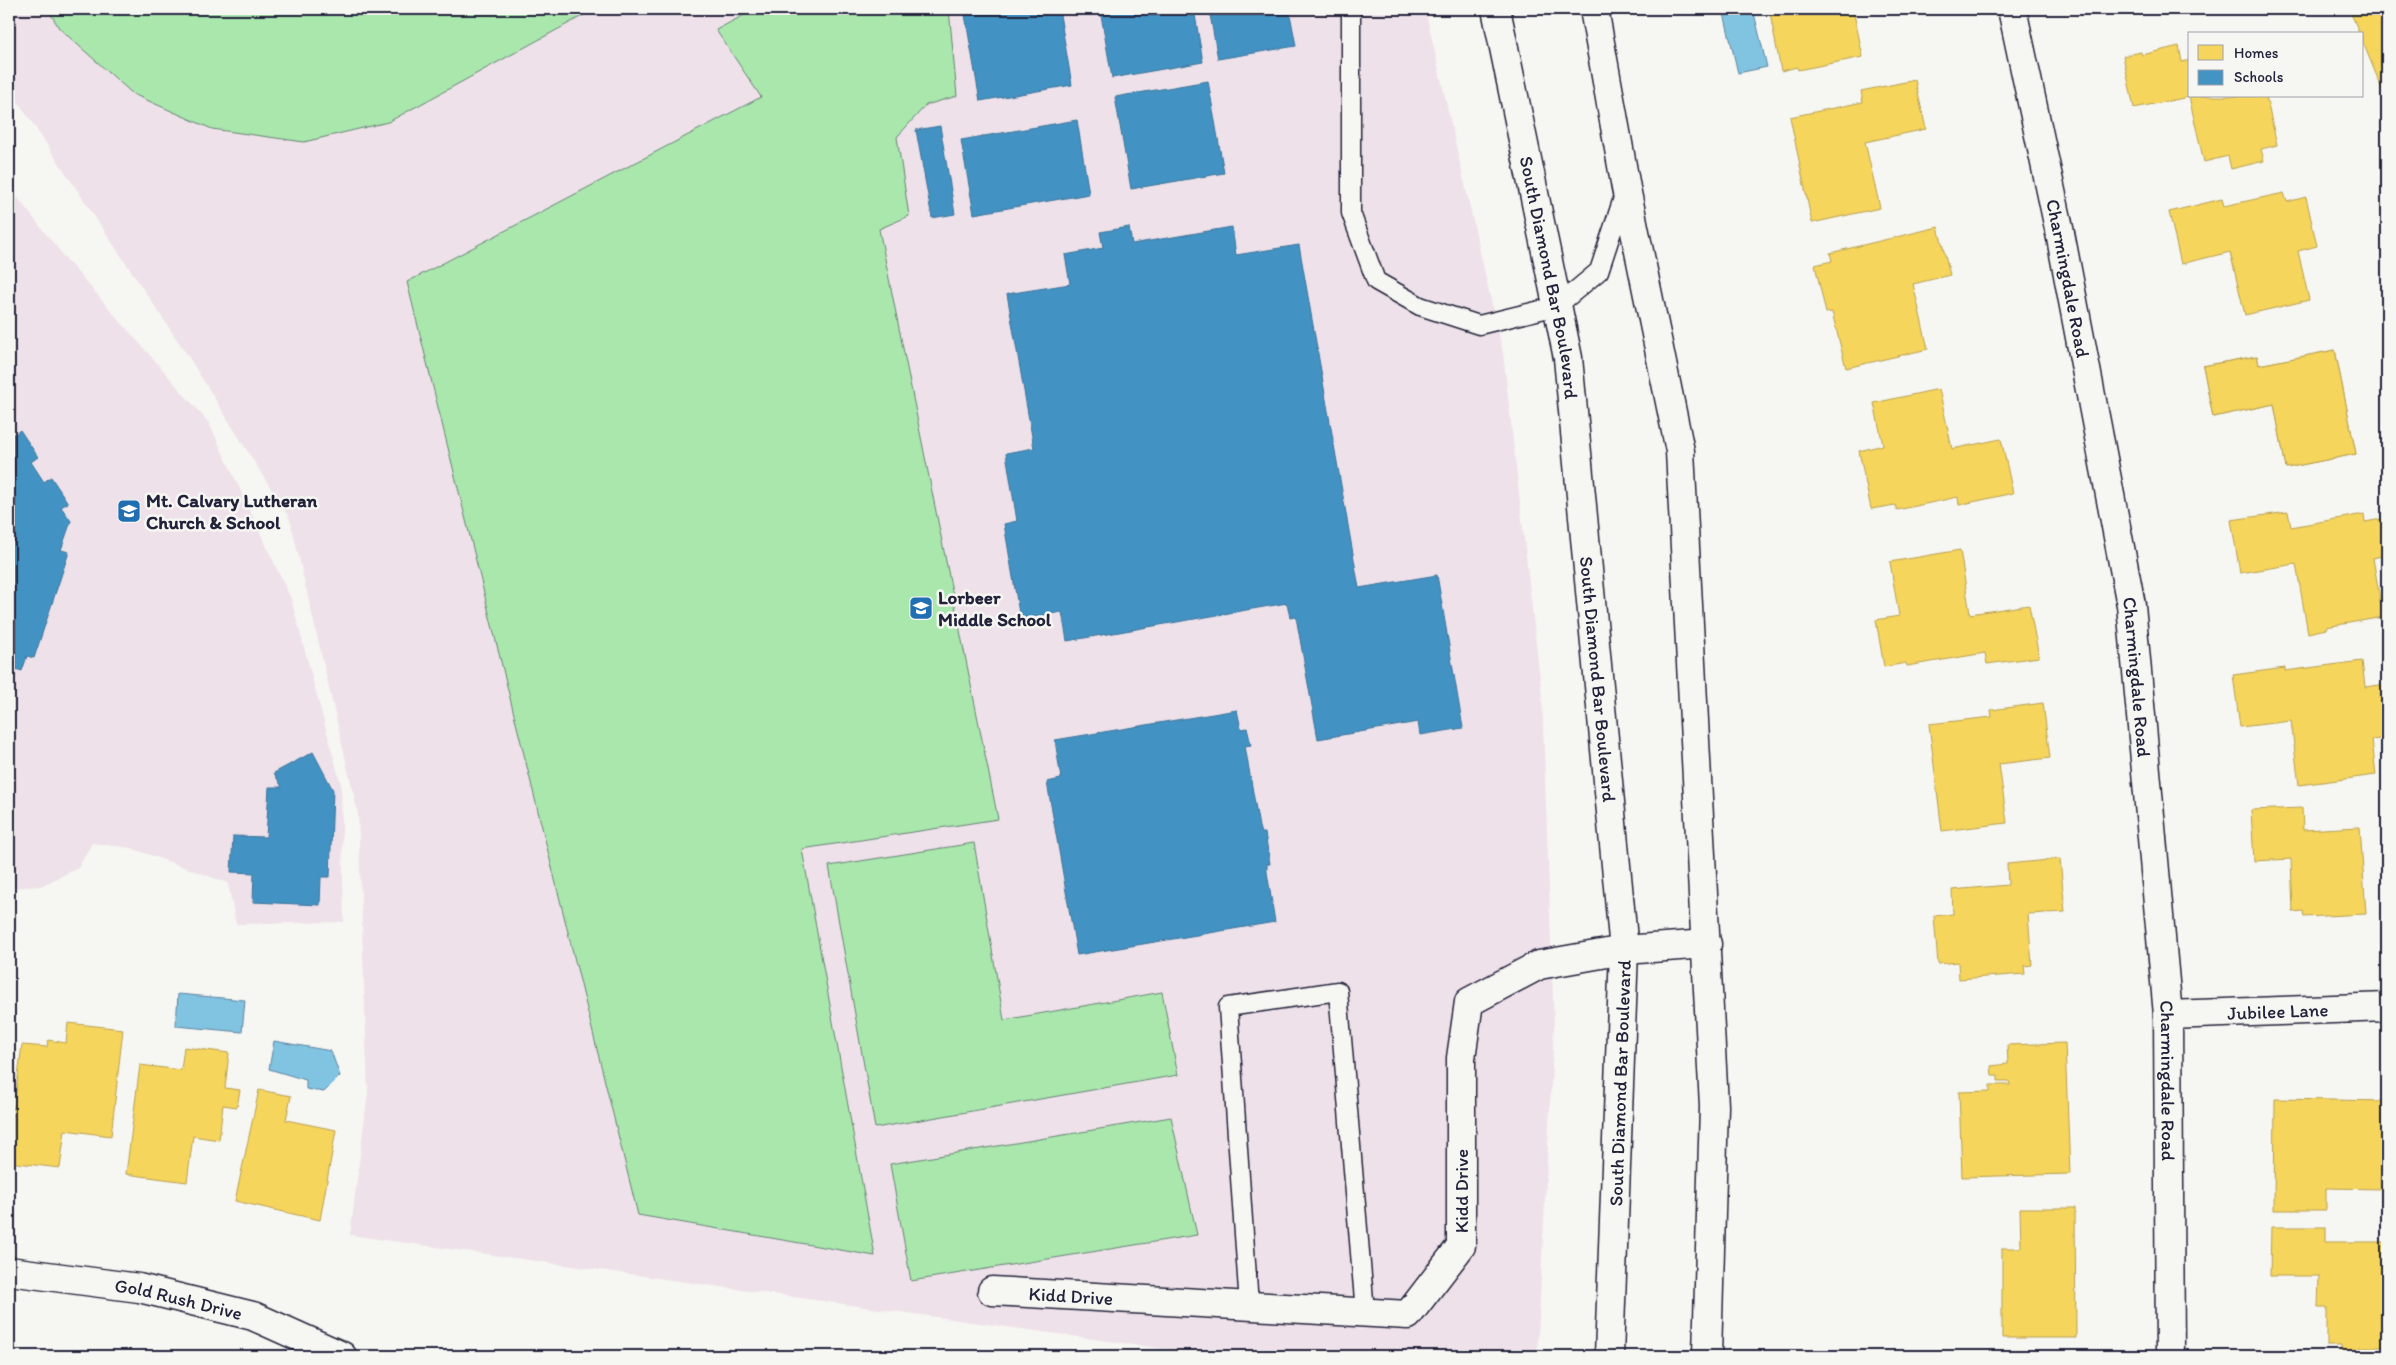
<svg xmlns="http://www.w3.org/2000/svg" width="2396" height="1365" font-family="Itim,sans-serif">
	<style>
		.built { fill: #eee1e9 }
		.green { fill: #a9e7ad; stroke: #668474 }
		.water { fill: #81c4e2; stroke: #5b839f }
		.homes { fill: #f6d55c; stroke: #b69f52; fill-rule: evenodd }
		.schools { fill: #4393c3; stroke: #39719a }
		.lines { fill: none; stroke-linecap: round; stroke-linejoin: round }
		.lane-casing { stroke: #22223b; stroke-width: 21 }
		.street-casing { stroke: #22223b; stroke-width: 31 }
		.secondary-casing { stroke: #22223b; stroke-width: 31 }
		.lane { stroke: #f6f6f2; stroke-width: 18 }
		.street { stroke: #f6f6f2; stroke-width: 28 }
		.secondary { stroke: #f6f6f2; stroke-width: 28 }
		.labels { text-anchor: middle; dominant-baseline: central; stroke-width: 5; stroke-linejoin: round; paint-order: stroke }
		.street-label { font-size: 19px; fill: #22223b; stroke: #f6f6f2 }
		.poi-label { font-size: 19px; font-weight: bold; fill: #22223b; stroke: #f6f6f2; text-anchor: start }
	</style>
	<rect width="100%" height="100%" fill="#f6f6f2"/>
	<filter id="ink" filterUnits="userSpaceOnUse"><feTurbulence type="fractalNoise" baseFrequency=".02" numOctaves="2"/><feDisplacementMap in="SourceGraphic" scale="10" xChannelSelector="R" yChannelSelector="G"/><feConvolveMatrix kernelMatrix="1 2 1 2 8 2 1 2 1" color-interpolation-filters="sRGB"/></filter>
	<g filter="url(#ink)">
		<g class="built">
			<polygon points="9,9 1425,9 1503,353 1542,697 1554,1027 1537,1356 1215,1356 350,1235 368,1092 358,813 290,519 190,359 9,88"/>
			<polygon points="9,187 65,258 209,423 291,599 341,785 344,922 236,924 228,883 131,848 92,843 78,868 41,886 9,888"/>
		</g>
		<g class="green">
			<polygon points="48,9 595,9 388,122 304,142 212,129 133,94 59,28"/>
			<polygon points="755,9 949,9 957,96 926,105 897,137 909,216 879,229 998,819 802,849 875,1256 638,1215 407,282 761,97 716,30"/>
			<polygon points="974,843 1004,1020 1162,992 1178,1075 875,1128 829,866"/>
			<polygon points="1171,1117 1197,1235 911,1281 890,1164"/>
		</g>
		<g class="water">
			<polygon points="1723,9 1753,9 1767,67 1738,73"/>
			<polygon points="178,994 245,1000 242,1032 176,1026"/>
			<polygon points="274,1041 331,1051 340,1076 324,1092 306,1089 306,1080 269,1069"/>
		</g>
		<g class="homes">
			<polygon points="1765,9 1853,9 1863,57 1798,70 1797,67 1781,71 1770,13 1766,14"/>
			<polygon points="2349,9 2387,9 2387,101 2362,40 2362,34 2360,34"/>
			<polygon points="2179,46 2182,62 2190,60 2190,96 2266,96 2277,145 2261,149 2264,161 2231,169 2228,156 2204,162 2189,97 2134,108 2123,56 2141,52 2142,55"/>
			<polygon points="1915,80 1926,129 1865,142 1880,208 1812,223 1790,117 1863,102 1861,91"/>
			<polygon points="2284,193 2287,202 2306,197 2317,246 2298,251 2309,300 2245,315 2230,252 2181,264 2169,212 2222,199 2224,206"/>
			<polygon points="1938,227 1950,275 1913,284 1928,349 1846,368 1832,312 1826,313 1815,265 1832,261 1830,253"/>
			<path d="M2335,350l21,104 -70,14 -12,-64 -61,13 -10,-51 54,-10 2,9zM2267,372l5,23h-5l-5,-21z"/>
			<polygon points="2335,350 2356,454 2286,468 2274,404 2213,417 2203,366 2257,356 2259,365"/>
			<polygon points="1939,389 1952,449 2001,439 2013,493 1959,505 1958,497 1897,510 1895,505 1871,509 1859,451 1883,445 1874,403"/>
			<polygon points="2288,512 2291,527 2364,514 2365,522 2387,518 2387,555 2373,558 2383,617 2326,627 2326,629 2308,633 2296,564 2240,573 2231,520"/>
			<polygon points="1960,550 1970,614 2029,605 2039,657 1987,664 1985,653 1907,666 1906,663 1884,667 1876,620 1899,616 1890,562"/>
			<polygon points="2362,661 2365,687 2387,684 2387,738 2372,740 2376,775 2299,785 2291,721 2240,727 2233,675 2285,668 2285,671"/>
			<polygon points="2043,703 2050,758 1999,764 2007,823 1942,831 1929,724 1992,717 1991,710"/>
			<polygon points="2302,808 2303,830 2360,827 2366,914 2304,917 2303,911 2293,912 2291,859 2254,861 2251,810"/>
			<polygon points="2060,859 2065,912 2028,914 2032,965 2024,966 2025,974 1959,979 1958,962 1938,964 1934,916 1953,914 1952,890 2008,885 2007,864"/>
			<polygon points="68,1023 123,1029 111,1136 65,1130 60,1168 9,1162 9,1129 11,1115 13,1115 22,1045 47,1047 48,1040 66,1043"/>
			<polygon points="2065,1043 2070,1174 1962,1177 1959,1092 1990,1091 1990,1085 2010,1085 2009,1081 1998,1081 1998,1075 1992,1075 1991,1066 2008,1064 2007,1045"/>
			<polygon points="184,1047 229,1053 225,1088 240,1090 237,1107 223,1105 219,1140 193,1136 187,1182 126,1174 140,1065 181,1070"/>
			<polygon points="259,1090 291,1096 286,1120 336,1130 320,1220 235,1201"/>
			<polygon points="2275,1099 2387,1101 2387,1163 2383,1163 2383,1189 2326,1188 2326,1210 2274,1210"/>
			<polygon points="2020,1208 2075,1208 2076,1338 2002,1338 2002,1248 2021,1248"/>
			<polygon points="2271,1227 2326,1227 2326,1242 2387,1242 2387,1347 2360,1347 2360,1354 2341,1354 2341,1346 2327,1346 2327,1308 2318,1308 2319,1276 2270,1276"/>
		</g>
		<g class="schools">
			<polygon points="964,9 1059,9 1072,85 980,101"/>
			<polygon points="1100,9 1194,9 1203,62 1112,78"/>
			<polygon points="1209,9 1289,9 1296,46 1218,59"/>
			<polygon points="1208,81 1224,173 1131,189 1115,97"/>
			<polygon points="1077,120 1089,194 974,214 961,140"/>
			<polygon points="940,126 955,214 932,218 916,130"/>
			<polygon points="1129,227 1132,244 1232,227 1236,255 1299,245 1359,588 1437,575 1463,728 1420,735 1418,722 1318,739 1296,617 1290,618 1287,603 1067,641 1062,612 1020,619 1004,524 1017,521 1006,453 1034,448 1007,294 1070,284 1065,255 1103,248 1100,232"/>
			<polygon points="9,427 14,435 20,430 38,457 31,462 44,482 51,477 68,503 61,507 71,521 61,550 69,552 34,658 27,656 22,671 9,667"/>
			<polygon points="1237,710 1241,729 1247,728 1251,745 1245,746 1259,827 1261,833 1265,833 1270,864 1267,864 1267,872 1275,922 1077,955 1047,782 1061,779 1055,740"/>
			<polygon points="313,752 333,790 330,877 321,877 320,905 253,902 254,873 231,872 233,836 266,837 269,787 282,787 274,773"/>
		</g>
		<g class="lines">
			<g class="lane-casing">
				<g id="lane">
					<polyline points="1351,9 1351,213 1376,281 1420,306 1479,325 1557,306 1599,271 1625,192"/>
					<polyline points="1249,1305 1228,1007 1338,991 1365,1312"/>
				</g>
			</g>
			<g class="street-casing">
				<g id="street">
					<path id="s1" d="M2012,9l48,224 71,372 37,410 2,341"/>
					<path id="s2" d="M2168,1015l219,-8"/>
					<path id="s3" d="M9,1271l130,17 114,28 89,40"/>
					<path id="s4" d="M992,1291l416,24 53,-69v-188l8,-56 70,-37 85,-15 83,-6"/>
				</g>
			</g>
			<g class="secondary-casing">
				<g id="secondary">
					<path id="s5" d="M1496,9l72,349 56,592 -15,406"/>
					<polyline points="1594,9 1626,188 1680,451 1714,1106 1707,1356"/>
				</g>
			</g>
			<use href="#lane" class="lane"/>
			<use href="#street" class="street"/>
			<use href="#secondary" class="secondary"/>
		</g>
	</g>
	<defs>
		<g id="school-square" transform="scale(1.25)"><rect x="-9" y="-9" width="18" height="18" rx="4" fill="#1f6fb2" stroke="#f6f6f2"/><path d="M0-5L7-2L0 1L-7-2ZM-4 1L0 2.5L4 1V4Q0 6-4 4Z" fill="#fff"/></g>
	</defs>
	<g fill-rule="evenodd">
		<use href="#school-square" x="129" y="511"/>
		<use href="#school-square" x="921" y="608"/>
	</g>
	<g class="labels">
		<g class="street-label">
			<text stroke="none"><textPath href="#s5" startOffset="274">South Diamond Bar Boulevard</textPath></text>
			<text stroke="none"><textPath href="#s1" startOffset="275">Charmingdale Road</textPath></text>
			<text stroke="none"><textPath href="#s1" startOffset="680">Charmingdale Road</textPath></text>
			<text stroke="none"><textPath href="#s5" startOffset="679">South Diamond Bar Boulevard</textPath></text>
			<text stroke="none"><textPath href="#s2" startOffset="110">Jubilee Lane</textPath></text>
			<text stroke="none"><textPath href="#s1" startOffset="1085">Charmingdale Road</textPath></text>
			<text transform="translate(1620 1083) rotate(-88)">South Diamond Bar Boulevard</text>
			<text transform="translate(1461 1191) rotate(-90)">Kidd Drive</text>
			<text stroke="none"><textPath href="#s4" startOffset="79">Kidd Drive</textPath></text>
			<text stroke="none"><textPath href="#s3" startOffset="172">Gold Rush Drive</textPath></text>
		</g>
		<g class="poi-label">
			<text x="146" y="500">Mt. Calvary Lutheran<tspan x="146" dy="22">Church &amp; School</tspan></text>
			<text x="938" y="597">Lorbeer<tspan x="938" dy="22">Middle School</tspan></text>
		</g>
	</g>
	<rect width="2396" height="1365" fill="none" stroke="#f6f6f2" stroke-width="30"/>
	<rect x="15" y="15" width="2366" height="1335" fill="none" stroke="#22223b" stroke-width="2" filter="url(#ink)"/>
	<rect x="2188" y="32" width="175" height="65" fill="#f6f6f2" stroke="#a1a1a9"/>
	<rect x="2198" y="45" width="25" height="15" fill="#f6d55c" stroke="#a1a1a9"/>
	<text x="2234" y="58" font-size="15" fill="#22223b">Homes</text>
	<rect x="2198" y="70" width="25" height="15" fill="#4393c3" stroke="#a1a1a9"/>
	<text x="2234" y="82" font-size="15" fill="#22223b">Schools</text>
</svg>
